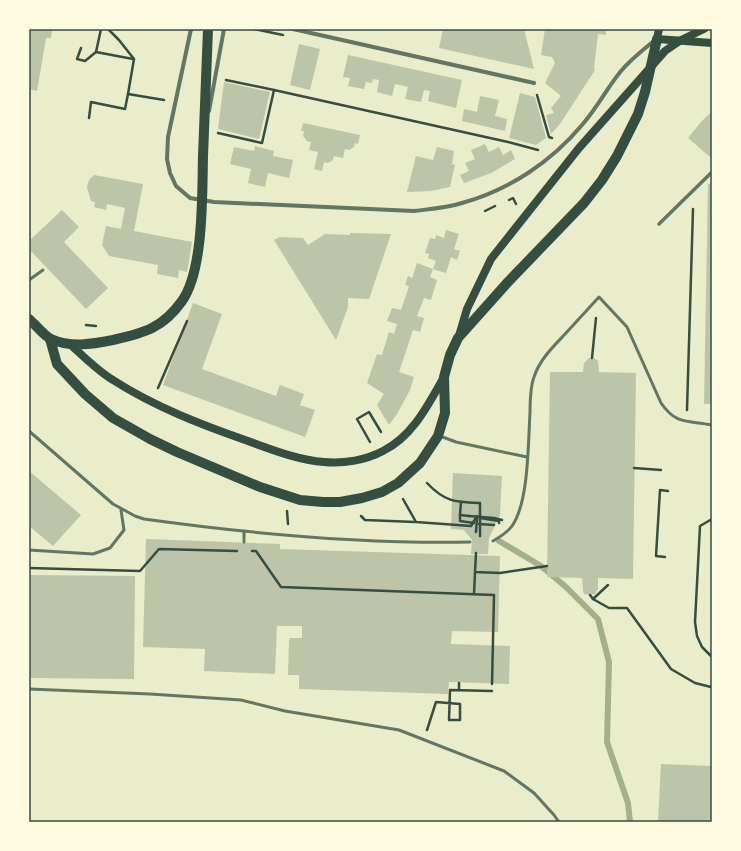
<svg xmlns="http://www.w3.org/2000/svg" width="741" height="851" font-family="'Noto Sans',sans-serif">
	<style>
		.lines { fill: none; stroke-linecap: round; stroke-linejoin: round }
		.stream { stroke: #a3b18a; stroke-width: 6 }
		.building { fill: #bcc5a7 }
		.path { stroke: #344e41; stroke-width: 2.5 }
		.service { stroke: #617663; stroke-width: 3 }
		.pedestrian { stroke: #617663; stroke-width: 3.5 }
		.minor { stroke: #617663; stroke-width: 4 }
		.secondary { stroke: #344e41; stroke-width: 8 }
		.primary { stroke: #344e41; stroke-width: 10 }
		.neatline { fill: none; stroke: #344e41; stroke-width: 1.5 }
	</style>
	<rect width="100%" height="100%" fill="#e9edc9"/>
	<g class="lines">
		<polyline class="stream" points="499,541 541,566 566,587 598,619 609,662 607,742 628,803 630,822"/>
	</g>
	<g class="building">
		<polygon points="29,29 52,29 51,38 46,38 37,91 29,89"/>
		<polygon points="443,29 524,29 534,69 439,48"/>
		<polygon points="545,29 606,29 606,35 598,34 594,68 595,70 560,124 551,134 546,115 554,113 551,108 561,96 545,83 555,63 552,57 541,55"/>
		<polygon points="299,44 320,49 310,90 290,85"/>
		<polygon points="348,55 462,80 456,108 428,101 430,91 424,90 421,102 405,99 408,87 395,84 392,96 377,92 379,80 373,79 372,83 366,82 364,89 348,86 350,78 343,77"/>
		<polygon points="224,82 270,92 259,139 218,129"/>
		<polygon points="520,93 535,97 546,138 536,145 509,138"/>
		<polygon points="480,96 499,100 495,116 507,119 505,131 462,121 464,109 477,112"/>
		<polygon points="712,111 712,154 710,157 688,138 701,122"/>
		<polygon points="303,123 360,135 358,144 355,143 354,147 349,150 345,149 343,158 334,156 333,160 328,163 324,162 322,171 314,169 318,152 309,150 311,142 307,141 303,136 304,131 301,131"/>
		<polygon points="485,144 489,152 499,147 503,155 511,150 515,159 491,173 464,183 460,175 469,171 465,163 475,159 471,150"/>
		<polygon points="255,146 274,151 273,156 293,160 289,178 268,173 265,187 248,183 251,169 230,164 234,147 254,151"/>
		<polygon points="437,147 454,151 452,164 455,165 450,187 431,191 407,192 416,156 433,160"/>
		<polygon points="94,175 143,184 134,231 192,242 187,272 179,270 178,278 157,274 158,265 109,256 102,245 106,226 121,229 125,208 107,204 106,210 94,207 95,202 91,201 87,187 89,180"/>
		<polygon points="708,184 712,184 712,404 704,404"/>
		<polygon points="62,210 79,227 64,242 108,288 86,309 29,249 29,241"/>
		<polygon points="446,230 459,234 454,249 460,251 457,260 451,257 446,273 433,269 436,261 428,258 429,254 425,253 430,238 435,239 436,235 444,238"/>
		<polygon points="350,233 391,234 369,299 348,298 348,307 336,340 274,240 280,237 303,238 308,245 325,234 350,235"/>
		<polygon points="417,263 433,269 430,277 437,280 431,300 424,298 417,316 424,318 420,332 413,330 399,372 414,377 410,390 397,414 389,425 377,405 384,394 367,383 377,354 382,355 389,332 394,334 397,324 387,321 392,308 401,310 409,286 405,285 408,276 412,278"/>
		<polygon points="193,303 222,314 202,369 276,396 280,385 304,394 300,405 315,410 305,437 163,385"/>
		<polygon points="589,358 594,358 598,361 599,372 636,373 633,579 598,578 598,589 595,594 590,595 584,594 583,591 582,578 547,577 550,372 583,372 584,363"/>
		<polygon points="29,471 81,515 53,546 29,526"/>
		<polygon points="453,473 502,476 500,515 489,538 488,554 471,554 472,540 464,530 451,529"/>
		<polygon points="146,539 280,544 280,549 500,556 498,632 452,631 451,644 510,646 509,684 449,682 448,694 299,689 299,675 288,675 289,641 290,638 302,638 302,626 277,626 275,674 204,671 205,649 143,647"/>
		<polygon points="29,575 135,576 134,679 29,678"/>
		<polygon points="661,764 712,766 712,822 658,822"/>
	</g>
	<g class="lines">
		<g class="path">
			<polyline points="101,29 96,52 133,59"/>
			<polyline points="108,29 119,40 134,59 128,94 164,100"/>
			<polyline points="254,29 283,35"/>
			<polyline points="81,48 77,59 85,61 96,52"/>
			<polyline points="226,80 274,90"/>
			<polyline points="537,95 549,137 552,138"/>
			<polyline points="89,118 91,102 125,109 128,94"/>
			<polyline points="218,133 262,143 274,90 508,142 538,150"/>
			<polyline points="509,200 513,198 516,204"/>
			<polyline points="485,211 495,206"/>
			<polyline points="86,325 96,326"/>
			<polyline points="592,358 596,318"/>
			<polyline points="158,388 187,321"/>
			<polyline points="687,410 693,209"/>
			<polyline points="370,442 357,419 369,412 381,432"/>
			<polyline points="634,468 661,470"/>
			<path d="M427,483c18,19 28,19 53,20v33"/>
			<polyline points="403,499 416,522 471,526 477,516"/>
			<polyline points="461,502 460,515 469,516"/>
			<polyline points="287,511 288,524"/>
			<polyline points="460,515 460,521 474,523"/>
			<polyline points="361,516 365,520 415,522"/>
			<polyline points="469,516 494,518 502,520"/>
			<polyline points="480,518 499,521 499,523"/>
			<polyline points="712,519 700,526 695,622 697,636 702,647 712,657"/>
			<polyline points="479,524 494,525"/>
			<polyline points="476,532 477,518"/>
			<polyline points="252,551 256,551 281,587 494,595 492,684"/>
			<polyline points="476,553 475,572 500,573 547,566"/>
			<polyline points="665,557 656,556 660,490 668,491"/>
			<polyline points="29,568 140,571 159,549 237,551"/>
			<polyline points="474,594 475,572"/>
			<polyline points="590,595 593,599 608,585"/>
			<polyline points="593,599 609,608 627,608 671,669 695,683 711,687"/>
			<polyline points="459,690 459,683"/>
			<polyline points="427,730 436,702 460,704 460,720 449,720 450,690 492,691"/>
		</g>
		<g class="service">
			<polyline points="29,280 43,270"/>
			<path d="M29,431l84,73 22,12 9,3c108,15 217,25 326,23"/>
			<polyline points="440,436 456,442 527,457"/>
			<polyline points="244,532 244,542"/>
			<path d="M493,541c7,-4 14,-8 19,-15 17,-24 16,-83 18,-113 0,-12 0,-25 4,-36 6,-18 19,-30 32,-44 11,-12 22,-24 33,-36l28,30 34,76c16,23 27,17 51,22"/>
			<polyline points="29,550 93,554 110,548 124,530 121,510"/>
			<polyline points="29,689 150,694 241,700 285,711 399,730 504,771 534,793 554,815 559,822"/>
		</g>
		<polyline class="pedestrian" points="659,224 712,172"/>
		<g class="minor">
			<path d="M191,29l-23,108 -1,22 3,14 6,13 14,12 24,4 200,9c16,-2 32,-3 48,-8 47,-13 89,-41 120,-78 15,-17 25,-37 39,-54 10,-12 22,-21 34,-31"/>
			<polyline points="293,29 534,83"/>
			<polyline points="209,111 224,29"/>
		</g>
		<g class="secondary">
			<polyline points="659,29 657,39 712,43"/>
			<polyline points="459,336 467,309 491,259 579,148 665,51 681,40 704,29"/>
			<path d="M71,345c13,12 27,26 42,35 42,27 89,45 135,61 25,9 50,19 76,21 20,2 42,-2 59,-11 30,-15 45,-46 61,-74"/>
		</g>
		<g class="primary">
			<path d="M29,319c6,5 15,17 22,20 20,9 42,5 62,1 31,-7 50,-12 69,-39 22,-31 20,-107 21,-145 2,-42 3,-85 5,-127"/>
			<polyline points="50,339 57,364 85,394 113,418 150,439 177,452 260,487 300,500 323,502 340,502 362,498 382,492 398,483 420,463 438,436 445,413 444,377 450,355 458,338 507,283 584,203 602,180 617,156 638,114 645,92 657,39"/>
		</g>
	</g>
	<rect width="741" height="851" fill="none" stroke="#fefae0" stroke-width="60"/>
	<rect x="30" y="30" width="681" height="791" class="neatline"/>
</svg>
